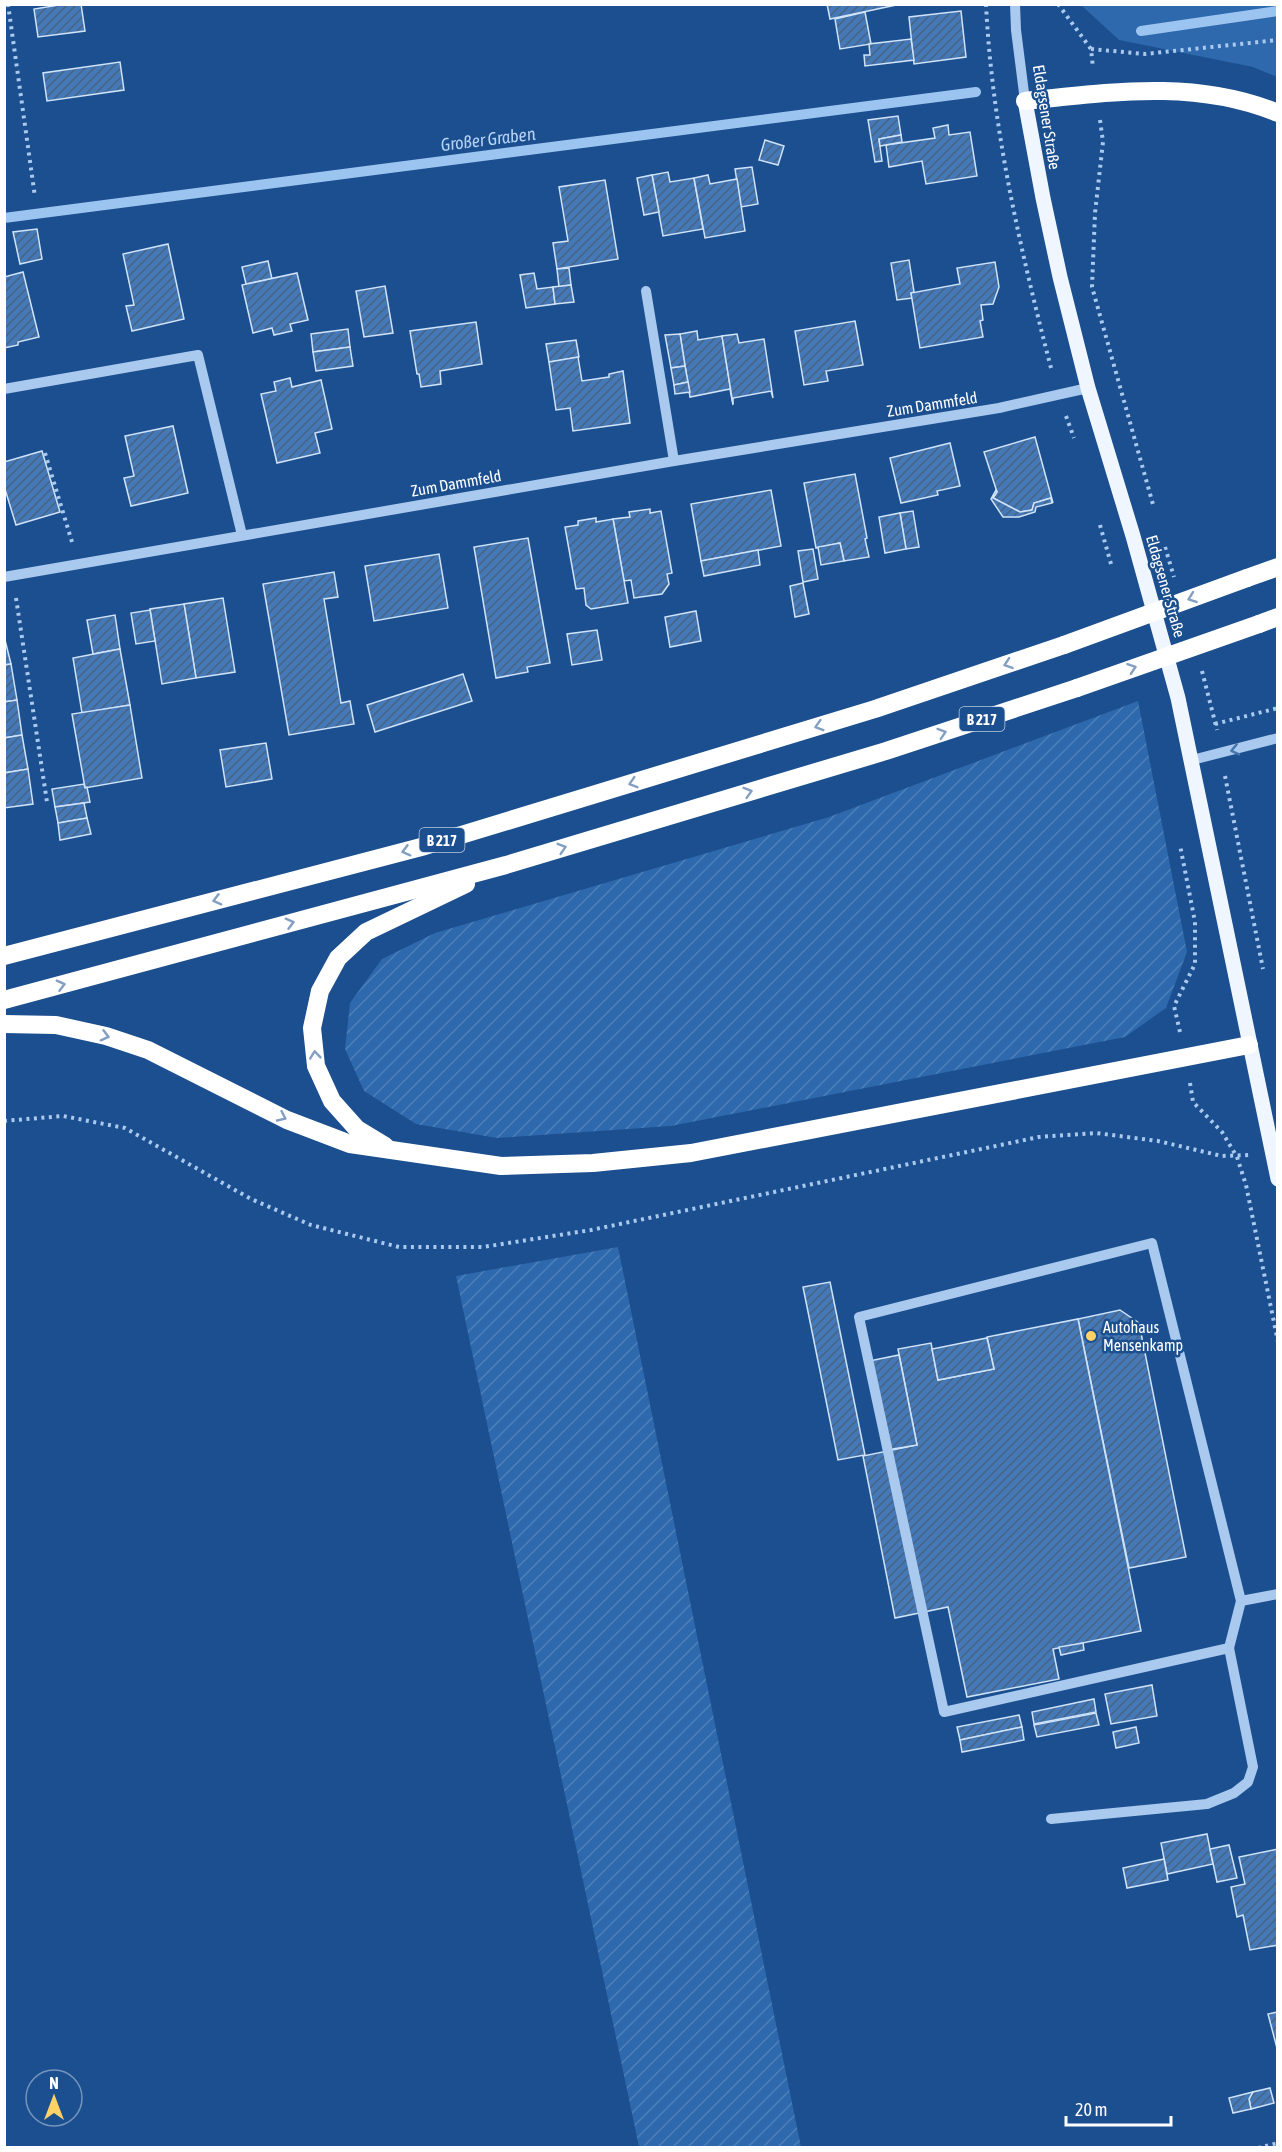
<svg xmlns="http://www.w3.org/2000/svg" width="1282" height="2152" font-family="'Asap Condensed',sans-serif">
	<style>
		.green { fill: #2e69ad }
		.garden { fill: url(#garden-furrows) }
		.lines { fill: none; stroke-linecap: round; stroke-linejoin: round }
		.stream { stroke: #9cc4f0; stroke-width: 10 }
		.building { fill: url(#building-hatch); stroke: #cfe3fa; stroke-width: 1.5 }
		.path { stroke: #a9c9ee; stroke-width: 4; stroke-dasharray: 3 4.5; stroke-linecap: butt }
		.minor { stroke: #a9c9ee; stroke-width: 10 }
		.major { stroke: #f0f6ff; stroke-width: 15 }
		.highway { stroke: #fff; stroke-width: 18 }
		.highway-bridge { stroke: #fff; stroke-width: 18 }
		.oneway { stroke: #829ec1 }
		.oneway2 { stroke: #4674ac }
		.poi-dot { fill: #ffd166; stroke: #1b4f8f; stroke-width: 2 }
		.labels { text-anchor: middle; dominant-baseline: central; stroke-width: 5; stroke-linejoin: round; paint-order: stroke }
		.shield { fill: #1b4f8f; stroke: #bbcadd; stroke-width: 1.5 }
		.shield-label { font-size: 15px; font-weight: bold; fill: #fff }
		.street-label { font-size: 16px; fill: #fff; stroke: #1b4f8f }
		.poi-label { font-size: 16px; fill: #fff; stroke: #1b4f8f; text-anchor: start }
		.water-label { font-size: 18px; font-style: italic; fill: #b5d3f5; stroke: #1b4f8f }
	</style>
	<defs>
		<pattern id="garden-furrows" width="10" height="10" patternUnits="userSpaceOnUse" patternTransform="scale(1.5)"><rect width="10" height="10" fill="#2e69ad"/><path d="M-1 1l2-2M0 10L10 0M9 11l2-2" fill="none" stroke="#4d80b9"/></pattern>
		<pattern id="building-hatch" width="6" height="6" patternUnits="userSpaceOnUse" patternTransform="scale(1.5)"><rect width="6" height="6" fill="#4478b7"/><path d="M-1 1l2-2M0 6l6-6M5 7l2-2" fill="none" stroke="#486282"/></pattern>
	</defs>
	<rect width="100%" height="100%" fill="#1b4f8f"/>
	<polygon class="green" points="1081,5 1277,5 1277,77 1253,67 1119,40"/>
	<g class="garden">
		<polygon points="1138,701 1187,952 1166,1008 1125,1037 671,1126 497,1138 416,1124 364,1091 345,1049 350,1003 382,959 435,933 829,817"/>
		<polygon points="618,1247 801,2147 639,2147 456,1276"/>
	</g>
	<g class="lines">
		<g class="stream">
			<polyline points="1141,31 1278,11"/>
			<polyline points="4,218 976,92"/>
		</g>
	</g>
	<g class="building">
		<polygon points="65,4 81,4 85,31 38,37 34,9"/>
		<polygon points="827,4 901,4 830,19"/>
		<polygon points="961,11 966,57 914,64 909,17"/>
		<polygon points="865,12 871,44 840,49 835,19"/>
		<polygon points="911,39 914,60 865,66 864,55 870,55 869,44"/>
		<polygon points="120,62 124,90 47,101 43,73"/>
		<polygon points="898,116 901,135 879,139 882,161 875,162 868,120"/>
		<polygon points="948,125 949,135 970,132 977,176 926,184 922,161 889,167 886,145 935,138 933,128"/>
		<polygon points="901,135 902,142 880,146 879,139"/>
		<polygon points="765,140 784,146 778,165 759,160"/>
		<polygon points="752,167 758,204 741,207 735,169"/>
		<polygon points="668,172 670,182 694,178 703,229 663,236 652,175"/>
		<polygon points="652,175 659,212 644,215 637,178"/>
		<polygon points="708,175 710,184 737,179 745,231 705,238 694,178"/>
		<polygon points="605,180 618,259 557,269 553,243 568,241 559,187"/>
		<polygon points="37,229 42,259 20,264 13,232"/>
		<polygon points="168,244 184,319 132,331 126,306 134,305 123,254"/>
		<polygon points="909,260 914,292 911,293 912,298 897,300 891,263"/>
		<polygon points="268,261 272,279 246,284 242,267"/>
		<polygon points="995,262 999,287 993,304 981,305 983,320 980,321 983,337 920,348 911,293 960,284 957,268"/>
		<polygon points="569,268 571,285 559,287 557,269"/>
		<polygon points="23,272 39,337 18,342 18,345 4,348 4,277"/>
		<polygon points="297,273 308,320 290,324 292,331 274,335 272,328 253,333 242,285"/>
		<polygon points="534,273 537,289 553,287 555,304 526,308 520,275"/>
		<polygon points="571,285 574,302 555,304 553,287"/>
		<polygon points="385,286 393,333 364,337 356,291"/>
		<polygon points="855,321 863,365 826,371 828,381 804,385 795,331"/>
		<polygon points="476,322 482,364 440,371 441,384 421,387 419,374 417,374 410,331"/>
		<polygon points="348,329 350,347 313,352 311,334"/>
		<polygon points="697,331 698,340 722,336 733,405 730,389 690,397 680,334"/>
		<polygon points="680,334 685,366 671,368 665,335"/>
		<polygon points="737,334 739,343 764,339 773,398 771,391 733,398 733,404 722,336"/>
		<polygon points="576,340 579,357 549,362 546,344"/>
		<polygon points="350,347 353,366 316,371 313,352"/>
		<polygon points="578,357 582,381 609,377 609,374 623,371 630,423 573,431 570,408 556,410 549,362"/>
		<polygon points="685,366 688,382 674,385 671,368"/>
		<polygon points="290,378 292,387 321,380 332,429 315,433 320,453 277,463 261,394 276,391 274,382"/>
		<polygon points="688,382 690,392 675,394 674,385"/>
		<polygon points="173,426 188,493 131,506 124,478 134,476 125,436"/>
		<polygon points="1035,437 1053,503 1051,498 1034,503 1032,510 1020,512 993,498 997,492 984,452"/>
		<polygon points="950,443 960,486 937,491 938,495 901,503 890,458"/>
		<polygon points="42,451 60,512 16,525 4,486 4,462"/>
		<polygon points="855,474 867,538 865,539 869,557 844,561 840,543 816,548 804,483"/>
		<polygon points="771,490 781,546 701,561 691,504"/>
		<polygon points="996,490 997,492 993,498 1020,512 1032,510 1034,503 1051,498 1052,503 1036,507 1035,512 1019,517 1003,517 991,499"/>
		<polygon points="650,509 650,513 661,511 672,573 667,574 669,584 662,594 634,598 631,580 624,581 613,519 630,517 629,512"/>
		<polygon points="913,511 919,547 906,549 900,513"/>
		<polygon points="900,513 906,549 885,553 879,517"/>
		<polygon points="596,518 596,522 613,519 628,603 591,609 586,605 584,588 576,589 565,527 578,525 578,521"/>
		<polygon points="528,538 550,663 527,667 528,672 496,678 474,547"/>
		<polygon points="840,543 844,561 821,565 818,547"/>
		<polygon points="813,549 818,579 803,582 798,551"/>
		<polygon points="758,550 760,565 704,576 701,561"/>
		<polygon points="439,554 448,608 374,621 365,566"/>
		<polygon points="334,572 338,597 324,599 341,703 350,701 354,724 289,735 263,584"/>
		<polygon points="803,583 809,614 795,617 790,586"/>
		<polygon points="223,598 235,672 196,678 184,604"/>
		<polygon points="184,604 196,678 162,684 150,609"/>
		<polygon points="150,610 155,641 136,644 131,613"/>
		<polygon points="696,611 701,641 670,647 665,617"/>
		<polygon points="115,615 120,649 93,654 87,620"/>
		<polygon points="597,630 602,660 572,665 567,634"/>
		<polygon points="4,636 11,664 4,665"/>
		<polygon points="120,649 130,705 82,713 73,658"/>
		<polygon points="11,664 17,700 4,702 4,665"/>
		<polygon points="463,674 472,701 375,732 367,705"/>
		<polygon points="17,700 22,735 4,738 4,702"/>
		<polygon points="130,705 142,778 85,788 72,714"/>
		<polygon points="22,735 28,769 4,773 4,738"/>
		<polygon points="266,743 272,779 226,787 220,750"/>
		<polygon points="28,769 33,804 4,808 4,773"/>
		<polygon points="84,784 85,788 87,787 90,802 55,807 52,789"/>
		<polygon points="84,803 87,818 58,823 55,807"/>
		<polygon points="87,818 91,834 60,840 58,823"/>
		<polygon points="830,1282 865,1455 838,1460 803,1287"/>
		<polygon points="1120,1310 1139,1323 1186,1557 1129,1568 1078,1319"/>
		<polygon points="1078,1319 1141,1631 1053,1649 1059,1679 967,1697 948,1607 895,1618 863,1456 917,1445 898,1349 931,1343 938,1380 994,1369 987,1337"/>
		<polygon points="987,1338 994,1369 938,1380 932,1349"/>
		<polygon points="899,1355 917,1445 887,1450 869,1361"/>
		<polygon points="1083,1643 1084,1650 1061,1655 1059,1647"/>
		<polygon points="1152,1685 1157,1716 1111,1724 1105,1694"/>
		<polygon points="1094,1699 1096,1712 1034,1724 1032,1712"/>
		<polygon points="1096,1713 1099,1725 1037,1737 1034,1725"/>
		<polygon points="1019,1715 1022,1727 960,1740 957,1727"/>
		<polygon points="1022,1727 1024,1740 962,1752 960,1740"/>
		<polygon points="1136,1727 1139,1743 1116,1748 1113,1732"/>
		<polygon points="1207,1834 1213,1864 1167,1874 1161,1843"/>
		<polygon points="1229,1845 1237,1878 1217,1882 1210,1849"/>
		<polygon points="1278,1849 1278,1945 1250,1950 1243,1915 1237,1917 1231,1887 1245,1884 1239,1857"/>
		<polygon points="1164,1859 1168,1880 1127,1888 1123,1868"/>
		<polygon points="1278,2012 1278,2052 1268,2014"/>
		<polygon points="1270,2088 1274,2103 1251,2109 1249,2099 1253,2092"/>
		<polygon points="1253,2092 1249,2099 1251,2109 1233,2113 1229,2098"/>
	</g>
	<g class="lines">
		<g class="path">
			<polyline points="8,4 35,197"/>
			<path d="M986,4c6,125 35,248 66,368"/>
			<polyline points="1058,4 1091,49 1093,68"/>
			<polyline points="1091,49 1145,54 1278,40"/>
			<polyline points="1100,120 1103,142 1095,213 1092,287 1154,508"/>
			<polyline points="1066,416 1074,438"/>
			<polyline points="45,453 72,542"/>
			<polyline points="1100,525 1111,564"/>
			<polyline points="1165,547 1174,577"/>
			<polyline points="16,598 47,802"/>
			<polyline points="1202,671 1217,730"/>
			<polyline points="1215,724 1278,708"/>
			<polyline points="1225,776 1263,969"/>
			<polyline points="1180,1032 1174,1006 1195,964 1195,922 1180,845"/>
			<polyline points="1190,1083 1193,1102 1222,1132 1237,1157 1246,1185 1278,1342"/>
			<polyline points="4,1121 63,1116 125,1128 251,1199 311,1225 399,1247 483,1247 591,1230 1039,1137 1096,1133 1158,1141 1222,1156 1249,1155"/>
			<polyline points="1258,2148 1278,2143"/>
		</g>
		<g class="minor">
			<polyline points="1015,4 1016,30 1025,101"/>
			<polyline points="646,291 674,461"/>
			<polyline points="4,389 198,355 242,535"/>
			<polyline points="4,577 674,461 999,408 1088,388"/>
			<polyline points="1192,760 1278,738"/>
			<polygon points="1152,1243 1241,1601 1229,1648 944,1712 859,1317"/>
			<polyline points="1241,1601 1278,1594"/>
			<polyline points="1051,1819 1207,1804 1234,1793 1248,1782 1253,1767 1229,1648"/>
		</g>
		<polyline class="major" points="1025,101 1043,198 1060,277 1088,388 1133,536 1178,698 1278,1179"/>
		<g class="highway">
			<path d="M1025,101c86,-9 171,-22 253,12"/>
			<polyline points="1247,578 1278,567"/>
			<polyline points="1259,624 1278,617"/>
			<polyline points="4,956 425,846 875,709 1064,645"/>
			<polyline points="4,1000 506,865 886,751 1077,688"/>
			<polyline points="4,1024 56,1025 106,1036 148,1050 287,1120 350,1144 501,1166 593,1163 691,1153 1249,1045"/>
			<polyline points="385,1146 357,1129 332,1101 316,1066 312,1028 320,991 338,958 366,932 466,884"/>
		</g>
		<g class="highway-bridge">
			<polyline points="1064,645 1247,578"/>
			<polyline points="1077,688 1259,624"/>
		</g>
	</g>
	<defs><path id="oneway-chevron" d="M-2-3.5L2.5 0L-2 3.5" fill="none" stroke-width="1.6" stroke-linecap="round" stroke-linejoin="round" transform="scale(1.5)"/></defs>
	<g class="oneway">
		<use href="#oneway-chevron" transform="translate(1192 598) rotate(160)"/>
		<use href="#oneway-chevron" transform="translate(1008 664) rotate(161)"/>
		<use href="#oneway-chevron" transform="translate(1132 668) rotate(-19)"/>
		<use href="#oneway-chevron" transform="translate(819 726) rotate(163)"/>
		<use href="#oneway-chevron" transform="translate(942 733) rotate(-18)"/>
		<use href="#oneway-chevron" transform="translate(633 783) rotate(163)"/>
		<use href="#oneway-chevron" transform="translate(748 792) rotate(-17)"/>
		<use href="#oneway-chevron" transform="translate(562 848) rotate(-17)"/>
		<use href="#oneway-chevron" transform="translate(406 851) rotate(165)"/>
		<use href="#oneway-chevron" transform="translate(217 900) rotate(165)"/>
		<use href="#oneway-chevron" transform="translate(290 923) rotate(-15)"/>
		<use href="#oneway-chevron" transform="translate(61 985) rotate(-15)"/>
		<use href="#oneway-chevron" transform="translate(105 1036) rotate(15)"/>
		<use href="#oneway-chevron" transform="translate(315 1055) rotate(-96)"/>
		<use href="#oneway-chevron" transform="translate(282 1117) rotate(25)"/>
	</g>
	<use class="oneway2" href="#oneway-chevron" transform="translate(1235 750) rotate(167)"/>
	<circle class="poi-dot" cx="1091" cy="1336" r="6"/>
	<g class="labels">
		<g class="shield">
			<rect x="959.5" y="707" width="45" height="24" rx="4.5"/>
			<rect x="419.5" y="828" width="45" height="24" rx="4.5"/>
		</g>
		<g class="shield-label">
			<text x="982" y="719">B 217</text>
			<text x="442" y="840">B 217</text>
		</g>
		<g class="street-label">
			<text transform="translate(1047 117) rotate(81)">Eldagsener Straße</text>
			<text transform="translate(932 404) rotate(-9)">Zum Dammfeld</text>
			<text transform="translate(456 483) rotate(-10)">Zum Dammfeld</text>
			<text transform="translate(1166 586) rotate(74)">Eldagsener Straße</text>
		</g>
		<g class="poi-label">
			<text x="1103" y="1327">Autohaus<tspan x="1103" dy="18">Mensenkamp</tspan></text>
		</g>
		<g class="water-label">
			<text transform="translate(488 139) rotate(-7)">Großer Graben</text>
		</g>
	</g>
	<rect width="1282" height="2152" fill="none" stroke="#ffffff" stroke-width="12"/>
	<g transform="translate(54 2098)"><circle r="28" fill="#1b4f8f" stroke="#7695bc" stroke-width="1.5"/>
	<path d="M0-4.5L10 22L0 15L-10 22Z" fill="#ffd166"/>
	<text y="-9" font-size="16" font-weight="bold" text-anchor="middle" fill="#ffffff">N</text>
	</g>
	<path d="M1066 2116v9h105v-9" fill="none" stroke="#ffffff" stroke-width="3"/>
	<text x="1075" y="2116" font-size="18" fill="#ffffff" stroke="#1b4f8f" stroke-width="4.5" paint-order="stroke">20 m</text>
</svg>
